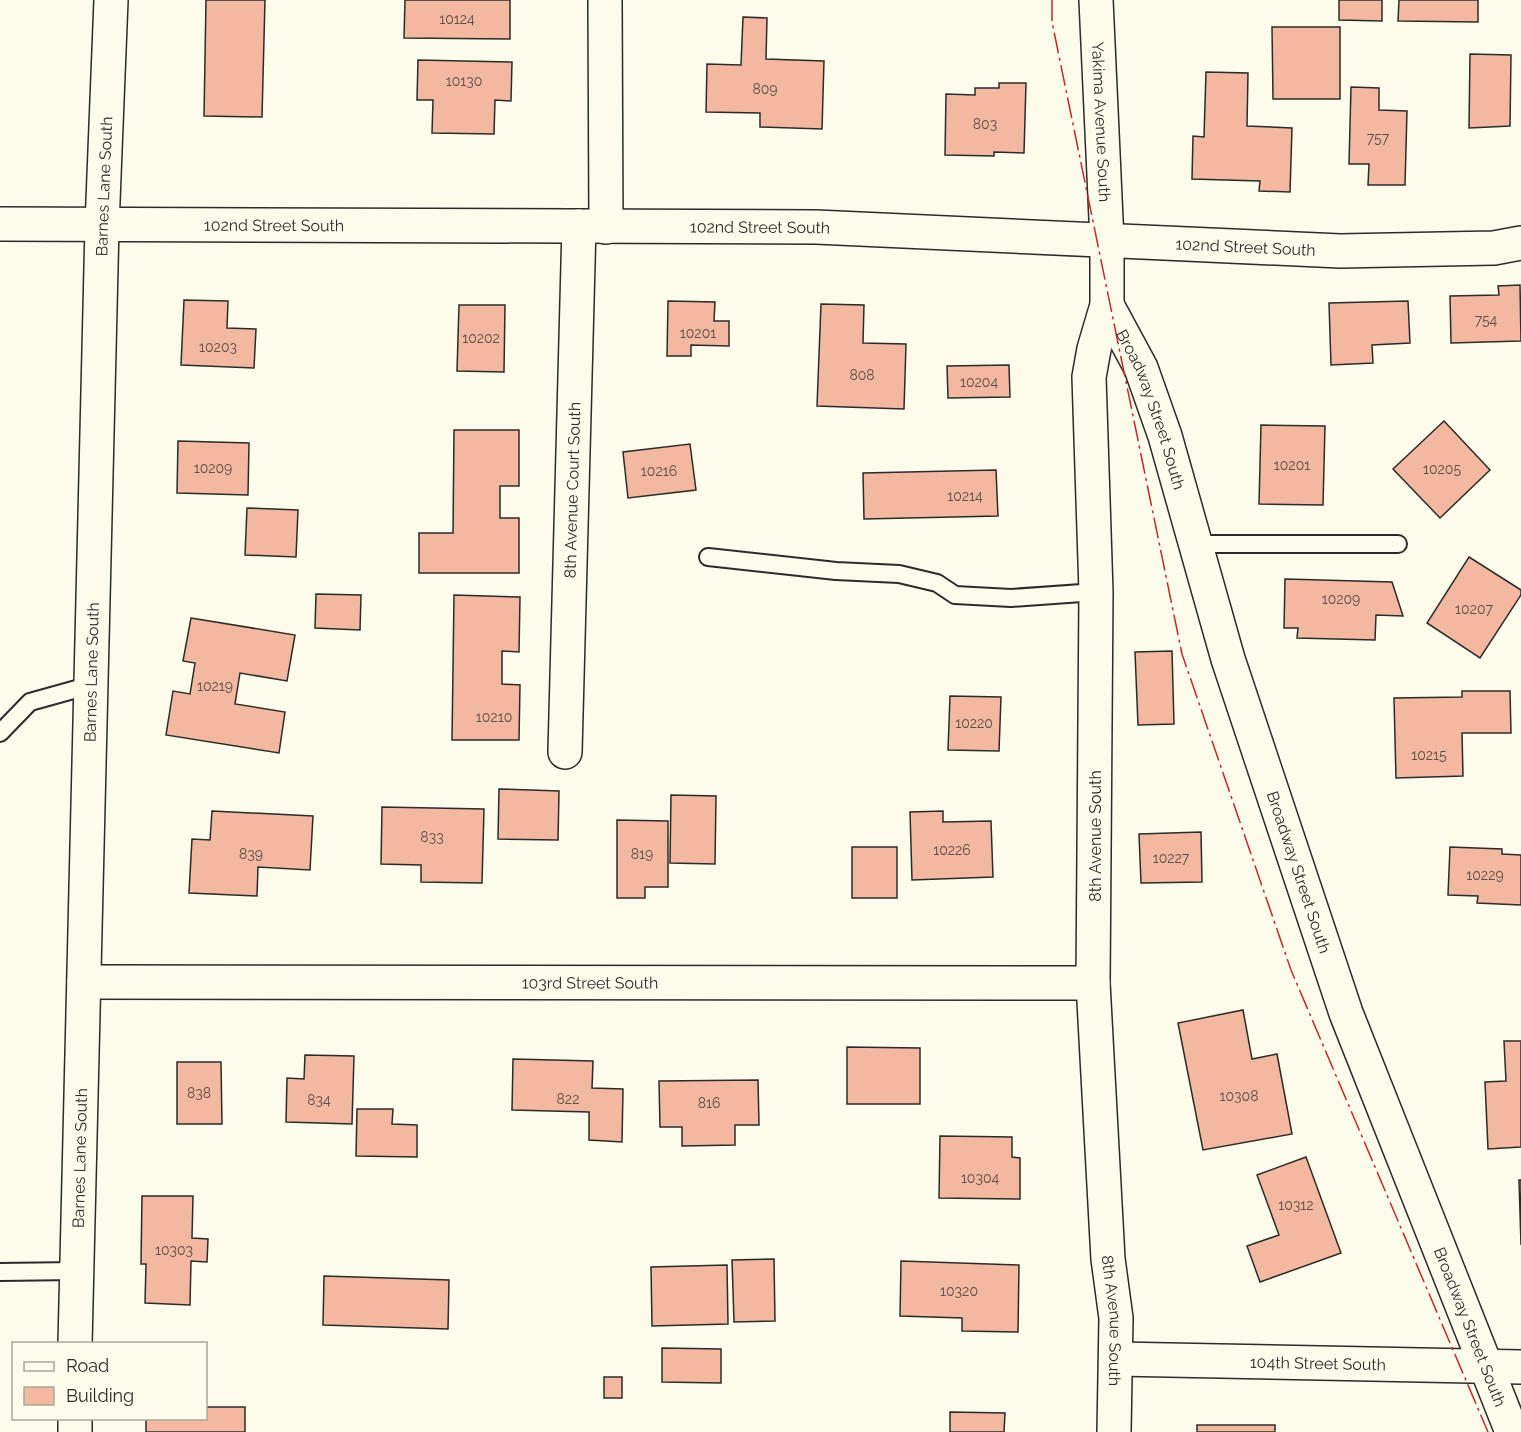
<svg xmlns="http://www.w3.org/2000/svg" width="1521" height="1432" font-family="Raleway,sans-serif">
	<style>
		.building { fill: #f2b8a0; stroke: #2b2b2b; stroke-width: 1.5 }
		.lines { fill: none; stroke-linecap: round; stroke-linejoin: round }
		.lane-casing { stroke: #2b2b2b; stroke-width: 20 }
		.street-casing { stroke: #2b2b2b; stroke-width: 36 }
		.secondary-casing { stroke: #2b2b2b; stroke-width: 36 }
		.lane { stroke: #fdfbea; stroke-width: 16 }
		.street { stroke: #fdfbea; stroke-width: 33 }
		.secondary { stroke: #fdfbea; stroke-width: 33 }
		.power { stroke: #c62828; stroke-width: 1.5; stroke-dasharray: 21 4.5 3 4.5; stroke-linecap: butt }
		.labels { text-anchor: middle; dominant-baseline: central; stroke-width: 4.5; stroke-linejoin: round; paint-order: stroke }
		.number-label { font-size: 14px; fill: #5d4e48 }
		.street-label { font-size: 16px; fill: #2b2b2b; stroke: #fdfbea }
	</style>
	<rect width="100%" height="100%" fill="#fdfbea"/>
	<g class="building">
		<polygon points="206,0 265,0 262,117 204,116"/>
		<polygon points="405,0 510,0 510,39 404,38"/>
		<polygon points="1339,0 1382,0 1382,21 1339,20"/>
		<polygon points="1399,0 1478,0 1478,22 1398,21"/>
		<polygon points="743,17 767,18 766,59 824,61 822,129 760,127 760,113 706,112 707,64 741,65"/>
		<polygon points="1272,27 1340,27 1340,99 1273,99"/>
		<polygon points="1470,54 1511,55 1510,126 1469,128"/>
		<polygon points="418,60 512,62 511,101 495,100 494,134 432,133 433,100 417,100"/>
		<polygon points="1206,72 1248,73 1247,126 1292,128 1290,192 1259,191 1260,181 1192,179 1193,136 1204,137"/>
		<polygon points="999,83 1026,83 1024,153 994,152 994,156 945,155 946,94 975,95 975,88 999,88"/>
		<polygon points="1351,87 1379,88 1379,110 1407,111 1405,185 1368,185 1369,164 1349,164"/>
		<polygon points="1520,285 1521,341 1451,343 1450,296 1499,295 1498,286"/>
		<polygon points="184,300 228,301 227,328 256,329 254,368 181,365"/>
		<polygon points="668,301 715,302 714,321 729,321 729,346 691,345 691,356 667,356"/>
		<polygon points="1408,301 1410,343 1372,345 1373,363 1331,365 1329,303"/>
		<polygon points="821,304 864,305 863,343 906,344 904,409 817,406"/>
		<polygon points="459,305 505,305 504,372 457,371"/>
		<polygon points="1009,365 1010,397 948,398 947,366"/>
		<polygon points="1444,421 1490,470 1440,518 1393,469"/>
		<polygon points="1261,425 1325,426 1323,505 1259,504"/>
		<polygon points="454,430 519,430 519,486 500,486 500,518 519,518 519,573 419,573 419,533 453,533"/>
		<polygon points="178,441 249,443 248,495 177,493"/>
		<polygon points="690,444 696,490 628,498 623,452"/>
		<polygon points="996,470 998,516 864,519 863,473"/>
		<polygon points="247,508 298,510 296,557 245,555"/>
		<polygon points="1469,557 1521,590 1521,595 1480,658 1427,623"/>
		<polygon points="1285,579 1392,582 1403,616 1376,615 1375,640 1297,638 1298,628 1284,628"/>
		<polygon points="316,594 361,595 360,630 315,628"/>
		<polygon points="454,595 520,597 519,652 502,651 502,684 520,685 519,740 452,740"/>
		<polygon points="191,618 295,635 287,681 240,673 235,704 285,712 279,753 166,735 173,691 190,694 195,663 183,661"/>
		<polygon points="1172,651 1174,724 1138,725 1135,652"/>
		<polygon points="1462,691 1510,691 1511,733 1462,733 1463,776 1396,778 1394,698 1462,697"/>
		<polygon points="950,696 1001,697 999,751 948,750"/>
		<polygon points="499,789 559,791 558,840 498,839"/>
		<polygon points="671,795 716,796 715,864 670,863"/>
		<polygon points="382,807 484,809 482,883 421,882 421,865 381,864"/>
		<polygon points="212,811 313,816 310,870 258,867 257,896 189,893 192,839 210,840"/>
		<polygon points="943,811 943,822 991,821 993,877 912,880 910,812"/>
		<polygon points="617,820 668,821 668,887 645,887 645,898 617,898"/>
		<polygon points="1201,832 1202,882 1141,883 1139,834"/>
		<rect x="852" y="847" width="45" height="51"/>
		<polygon points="1450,847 1502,849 1502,854 1521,855 1521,905 1477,903 1478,896 1448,895"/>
		<polygon points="1243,1010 1252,1059 1277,1054 1292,1134 1203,1150 1178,1023"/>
		<polygon points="1504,1041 1521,1041 1521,1147 1488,1149 1485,1082 1506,1081"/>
		<polygon points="847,1047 920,1048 920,1104 847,1104"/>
		<polygon points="305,1055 354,1056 352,1124 286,1122 287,1078 304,1079"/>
		<polygon points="513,1059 593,1061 592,1088 623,1089 622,1142 589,1140 589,1112 512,1110"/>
		<polygon points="177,1062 221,1062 222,1124 177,1124"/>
		<polygon points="758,1080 759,1125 735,1125 735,1145 682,1146 682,1127 660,1127 659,1081"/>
		<polygon points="357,1109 393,1109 392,1124 417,1125 417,1157 356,1156"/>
		<polygon points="940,1136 1012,1137 1012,1157 1020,1158 1020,1199 939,1198"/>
		<polygon points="1306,1157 1341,1253 1260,1282 1247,1246 1279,1235 1257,1175"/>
		<polygon points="1519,1180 1521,1180 1521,1245"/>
		<polygon points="142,1196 193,1196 192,1238 208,1239 207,1262 191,1261 190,1305 145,1303 146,1264 141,1264"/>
		<polygon points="774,1259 775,1321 734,1322 732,1260"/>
		<polygon points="901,1261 1019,1265 1018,1332 962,1331 962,1318 900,1316"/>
		<polygon points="727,1265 728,1324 652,1326 651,1267"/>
		<polygon points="324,1276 449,1280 448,1329 323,1325"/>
		<polygon points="662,1348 721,1349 721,1383 662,1382"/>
		<rect x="604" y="1377" width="18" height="21"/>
		<polygon points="206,1407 245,1407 245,1432 146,1432 146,1418 206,1418"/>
		<polygon points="950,1412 1005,1413 1004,1432 950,1432"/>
		<rect x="1197" y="1425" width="78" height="7"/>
	</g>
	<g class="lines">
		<g class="lane-casing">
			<g id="lane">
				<polyline points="1196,544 1398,544"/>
				<polyline points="708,557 836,571 899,574 937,583 955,595 1011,598 1096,592"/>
				<polyline points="0,733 30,702 91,685"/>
				<polyline points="0,1272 76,1271"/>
			</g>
		</g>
		<g class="street-casing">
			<g id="street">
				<polyline points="605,0 606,227"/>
				<path id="s1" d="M1096,0l11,241v64l-13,44 -5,28 7,215 -3,391 15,276 8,59 -2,114"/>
				<path id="s2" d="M1107,305l34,63 24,68 63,223 118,354 166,419"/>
				<path id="s3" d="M565,752l14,-526"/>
				<path id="s4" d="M84,982l1009,1"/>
				<path id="s5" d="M75,1344l27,-1118 9,-226"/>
				<path id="s6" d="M1116,1359l405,8"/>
				<polyline points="75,1432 75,1418"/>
			</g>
		</g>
		<g class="secondary-casing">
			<g id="secondary">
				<path id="s7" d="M0,224l816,3 524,24 154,-3 27,-5"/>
			</g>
		</g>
		<use href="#lane" class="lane"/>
		<use href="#street" class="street"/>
		<use href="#secondary" class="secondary"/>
		<polyline class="power" points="1052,0 1052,22 1182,654 1291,970 1488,1432"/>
	</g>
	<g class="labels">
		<g class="number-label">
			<text x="457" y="19">10124</text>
			<text x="464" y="81">10130</text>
			<text x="765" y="89">809</text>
			<text x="985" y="124">803</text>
			<text x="1378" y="138">757</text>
			<text x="1486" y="320">754</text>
			<text x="698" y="333">10201</text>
			<text x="481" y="338">10202</text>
			<text x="218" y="347">10203</text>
			<text x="862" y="375">808</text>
			<text x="979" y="382">10204</text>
			<text x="1292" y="465">10201</text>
			<text x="213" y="468">10209</text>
			<text x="1442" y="469">10205</text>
			<text x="659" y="471">10216</text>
			<text x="965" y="496">10214</text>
			<text x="1341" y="599">10209</text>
			<text x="1474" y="609">10207</text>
			<text x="215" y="686">10219</text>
			<text x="494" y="717">10210</text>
			<text x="974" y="723">10220</text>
			<text x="1429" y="755">10215</text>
			<text x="432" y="837">833</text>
			<text x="952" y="850">10226</text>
			<text x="251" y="854">839</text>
			<text x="642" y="854">819</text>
			<text x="1171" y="858">10227</text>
			<text x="1485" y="875">10229</text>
			<text x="199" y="1093">838</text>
			<text x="1239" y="1096">10308</text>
			<text x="568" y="1099">822</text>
			<text x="319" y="1100">834</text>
			<text x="709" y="1103">816</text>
			<text x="980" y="1178">10304</text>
			<text x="1296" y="1205">10312</text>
			<text x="174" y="1250">10303</text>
			<text x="959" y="1291">10320</text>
		</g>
		<g class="street-label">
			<text stroke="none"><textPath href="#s1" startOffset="122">Yakima Avenue South</textPath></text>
			<text stroke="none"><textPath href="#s5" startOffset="1158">Barnes Lane South</textPath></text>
			<text stroke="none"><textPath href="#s7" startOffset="274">102nd Street South</textPath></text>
			<text stroke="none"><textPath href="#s7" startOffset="760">102nd Street South</textPath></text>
			<text stroke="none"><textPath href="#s7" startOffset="1246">102nd Street South</textPath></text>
			<text stroke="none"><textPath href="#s2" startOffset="114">Broadway Street South</textPath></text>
			<text stroke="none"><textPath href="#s3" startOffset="262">8th Avenue Court South</textPath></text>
			<text stroke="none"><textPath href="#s5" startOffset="672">Barnes Lane South</textPath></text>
			<text transform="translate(1095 836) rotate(-90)">8th Avenue South</text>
			<text stroke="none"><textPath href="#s2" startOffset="600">Broadway Street South</textPath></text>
			<text stroke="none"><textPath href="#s4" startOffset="506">103rd Street South</textPath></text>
			<text stroke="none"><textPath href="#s5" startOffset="186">Barnes Lane South</textPath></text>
			<text stroke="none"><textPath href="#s1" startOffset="1324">8th Avenue South</textPath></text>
			<text stroke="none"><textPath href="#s2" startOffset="1086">Broadway Street South</textPath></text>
			<text stroke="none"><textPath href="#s6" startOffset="202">104th Street South</textPath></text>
		</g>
	</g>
	<rect x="12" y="1342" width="195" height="78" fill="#fdfbea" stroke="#a9a89e" stroke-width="1.5"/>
	<rect x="24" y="1362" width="30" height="9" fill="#fdfbea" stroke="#a9a89e" stroke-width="1.5"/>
	<text x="66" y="1372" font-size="18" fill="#2b2b2b">Road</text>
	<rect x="24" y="1387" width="30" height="18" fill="#f2b8a0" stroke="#a9a89e" stroke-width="1.5"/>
	<text x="66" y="1402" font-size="18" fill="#2b2b2b">Building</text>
</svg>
